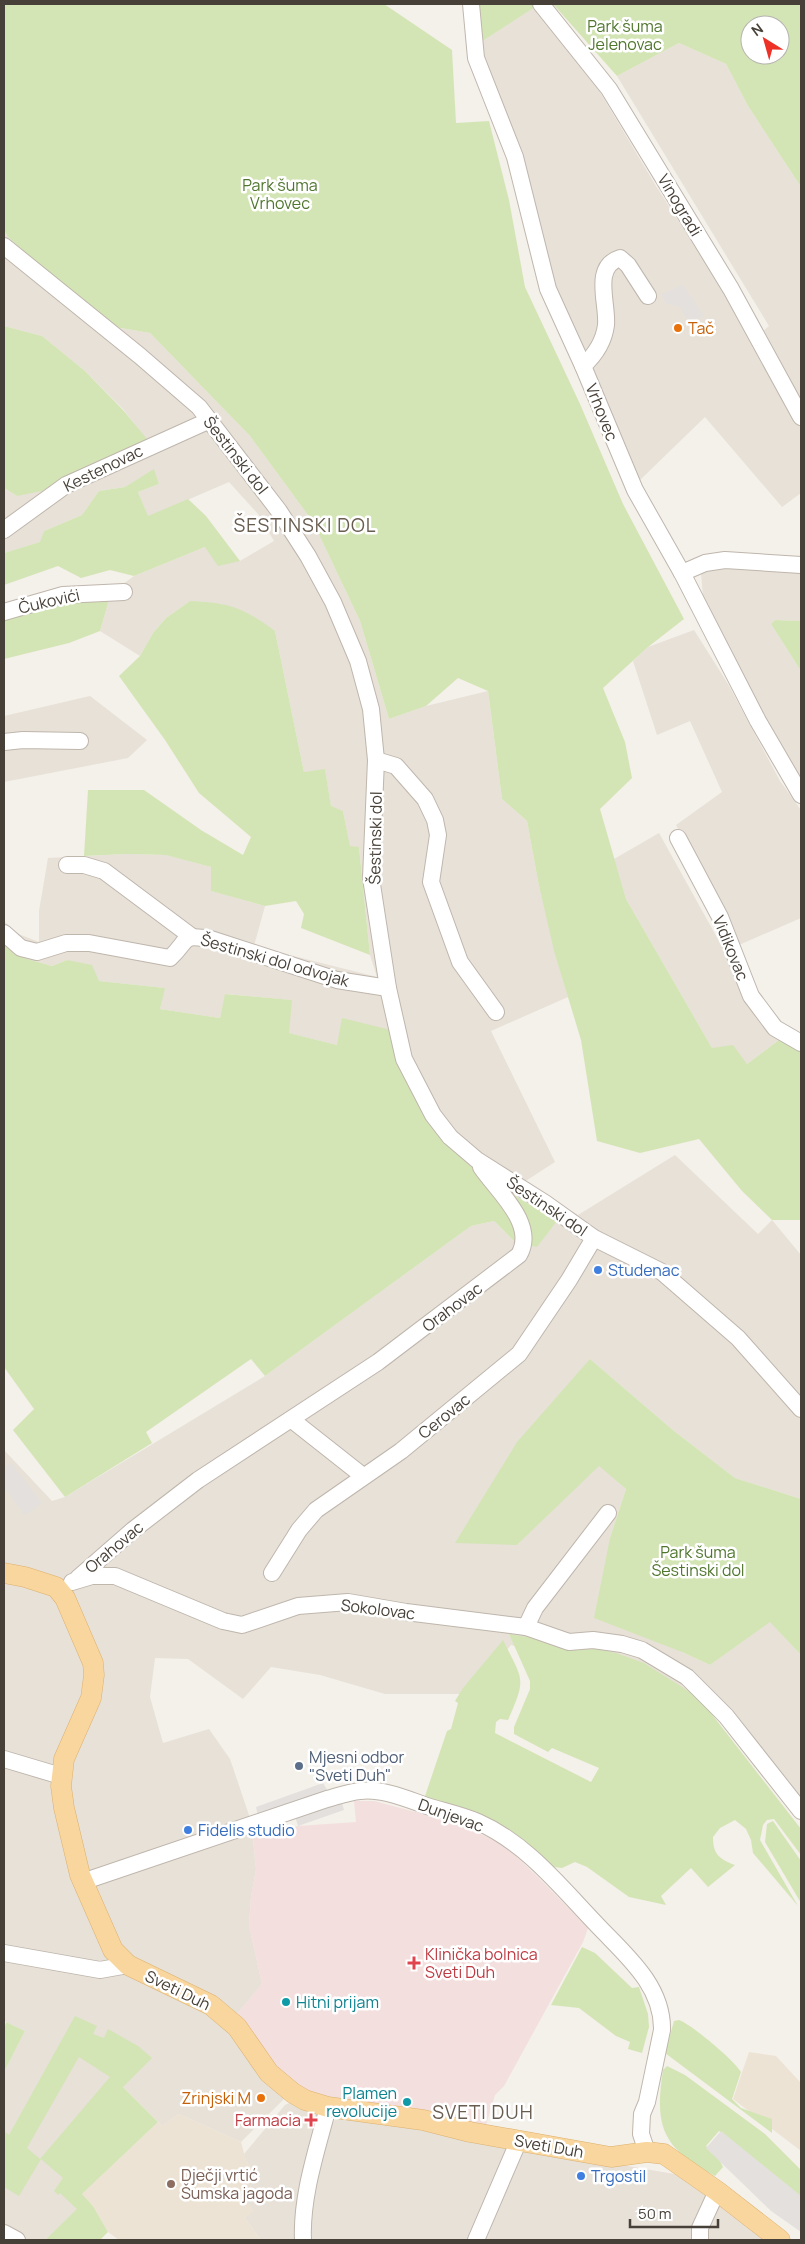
<svg xmlns="http://www.w3.org/2000/svg" width="805" height="2244" font-family="Manrope,sans-serif">
	<style>
		.residential { fill: #e7e1d8 }
		.education { fill: #ece3d4 }
		.medical { fill: #f3dfde }
		.green { fill: #d4e5b5; fill-rule: evenodd }
		.parking { fill: #e3e0de }
		.lines { fill: none; stroke-linecap: round; stroke-linejoin: round }
		.minor-casing { stroke: #bfb6ac; stroke-width: 18 }
		.major-casing { stroke: #ddb16e; stroke-width: 21 }
		.minor { stroke: #fff; stroke-width: 16 }
		.major { stroke: #f8d69e; stroke-width: 20 }
		.food-dot { fill: #e8710a; stroke: #fff; stroke-width: 2 }
		.shop-dot { fill: #3f7fe0; stroke: #fff; stroke-width: 2 }
		.service-dot { fill: #5c6f8a; stroke: #fff; stroke-width: 2 }
		.health-dot { fill: #e0444e; stroke: #fff; stroke-width: 2 }
		.culture-dot { fill: #0f9aa8; stroke: #fff; stroke-width: 2 }
		.education-dot { fill: #8d6e63; stroke: #fff; stroke-width: 2 }
		.labels { text-anchor: middle; dominant-baseline: central; stroke-width: 5; stroke-linejoin: round; paint-order: stroke }
		.park-label { font-size: 16px; fill: #50762e; stroke: #fff }
		.street-label { font-size: 16px; fill: #474038; stroke: #fff }
		.food-label { font-size: 16px; fill: #c56008; stroke: #fff; text-anchor: start }
		.shop-label { font-size: 16px; fill: #366cbe; stroke: #fff; text-anchor: start }
		.service-label { font-size: 16px; fill: #4e5e75; stroke: #fff; text-anchor: start }
		.health-label { font-size: 16px; fill: #be3a42; stroke: #fff; text-anchor: start }
		.culture-label { font-size: 16px; fill: #0d838f; stroke: #fff; text-anchor: start }
		.education-label { font-size: 16px; fill: #785e54; stroke: #fff; text-anchor: start }
		.quarter-label { font-size: 19px; letter-spacing: 1px; fill: #695d50; stroke: #fff }
	</style>
	<rect width="100%" height="100%" fill="#f4f0ea"/>
	<g class="residential">
		<polygon points="533,8 579,57 656,186 760,348 801,428 801,493 782,507 705,417 638,482 581,342 551,279 478,44"/>
		<polygon points="679,43 726,64 748,106 801,187 801,402 763,331 769,326 617,76"/>
		<polygon points="4,230 8,237 109,326 150,333 250,436 313,522 360,621 389,719 426,706 488,691 502,799 527,821 538,881 568,997 491,1031 555,1162 524,1182 578,1215 675,1155 758,1234 772,1220 801,1255 801,1499 735,1478 674,1431 590,1359 517,1545 599,1465 626,1489 610,1538 682,1652 710,1665 770,1621 801,1655 801,1817 725,1721 663,1680 583,1665 511,1645 469,1694 385,1694 320,1675 271,1667 243,1699 188,1659 155,1658 150,1697 163,1743 209,1729 230,1759 251,1821 256,1869 251,1896 249,1926 262,1984 237,2014 127,1955 94,1896 66,1776 93,1710 75,1610 4,1567 4,1450 52,1501 65,1497 265,1376 471,1226 494,1221 515,1242 504,1189 467,1164 425,1117 337,1045 288,1033 291,1000 226,994 220,1018 160,1009 164,988 99,981 67,960 52,966 24,958 4,941 4,921 16,933 39,942 39,911 48,858 127,854 167,855 211,867 212,891 265,906 254,946 377,977 370,955 359,847 350,847 343,811 331,807 325,770 304,772 275,631 190,601 166,618 153,633 140,656 100,631 111,593 134,576 205,547 240,561 274,541 258,514 229,482 148,517 138,492 159,484 154,470 125,487 99,491 82,515 44,531 41,542 4,553 4,488 17,496 146,439 123,409 85,371 42,336 4,326"/>
		<polygon points="727,564 801,568 801,621 775,620 771,624 801,671 801,780 791,766 709,613 703,596 701,573"/>
		<polygon points="694,630 728,684 780,781 801,810 801,918 739,945 676,825 722,792 690,721 657,735 633,661 648,647"/>
		<polygon points="90,696 147,740 128,758 4,782 4,716"/>
		<polygon points="659,833 755,1006 779,1040 747,1064 712,1048 626,899 614,859"/>
		<polygon points="4,1578 50,1590 86,1663 87,1693 55,1763 109,1952 224,2022 285,2098 241,2142 179,2114 162,2126 123,2087 82,2194 87,2200 45,2240 4,2240 4,2072 25,2031 4,2021"/>
		<polygon points="296,2100 314,2112 318,2117 297,2240 261,2240 245,2218 240,2191 258,2176 246,2161 244,2154 285,2105"/>
		<polygon points="338,2116 674,2174 695,2183 771,2240 307,2240 307,2219 329,2127"/>
	</g>
	<g class="education">
		<polygon points="749,2052 776,2056 801,2083 801,2151 733,2099"/>
		<polygon points="179,2114 241,2142 246,2161 259,2176 240,2191 254,2211 245,2218 261,2240 119,2240 108,2232 93,2206 82,2194 158,2122 162,2126"/>
	</g>
	<polygon class="medical" points="354,1801 374,1801 419,1813 472,1830 504,1845 538,1877 588,1928 583,1942 504,2086 495,2095 486,2125 320,2095 306,2090 294,2084 271,2061 254,2034 237,2014 262,1984 249,1926 251,1896 256,1869 253,1838 298,1826 356,1822"/>
	<g class="green">
		<polygon points="4,4 384,4 452,50 456,123 489,121 509,200 525,287 580,404 623,504 684,619 648,647 603,688 625,742 632,778 600,809 626,899 712,1048 733,1045 747,1064 779,1040 801,1049 801,1220 772,1220 742,1191 699,1139 640,1153 597,1141 581,1040 554,951 538,881 527,821 502,799 488,691 458,678 426,706 389,719 360,621 313,522 250,436 150,333 109,326 8,237 4,230"/>
		<polygon points="475,4 532,4 535,7 478,44"/>
		<path d="M553,4h248v183l-53,-81 -22,-42 -47,-21 -62,33zM750,25h30v30h-30z"/>
		<polygon points="4,326 42,336 85,371 123,410 147,439 42,491 17,496 4,488"/>
		<polygon points="154,469 159,484 138,492 148,516 188,499 206,516 240,561 218,566 205,547 134,576 110,570 81,578 58,566 4,585 4,553 40,542 44,531 82,515 99,491 125,487"/>
		<polygon points="88,586 111,593 100,631 69,643 4,659 4,603"/>
		<path d="M190,601c40,2 52,6 85,30l29,141 21,-3 6,37 12,5 7,35 9,1 11,108 -69,-27 3,-14 -8,-13 -31,5 -54,-15v-24l-45,-12 -39,-1 -43,2 4,-66h56l57,40 42,25 8,-18 -52,-44 -34,-53 -46,-64 21,-20 13,-23 13,-15z"/>
		<polygon points="775,620 801,621 801,671 771,624"/>
		<polygon points="4,941 24,958 52,966 67,960 92,965 99,981 165,988 160,1009 220,1018 225,994 292,1000 289,1033 337,1045 342,1018 391,1030 425,1117 468,1164 504,1189 557,1221 537,1247 515,1242 494,1221 471,1226 265,1376 251,1359 146,1432 152,1443 65,1497 13,1430 34,1409 4,1367"/>
		<polygon points="590,1359 674,1431 735,1478 801,1499 801,1655 770,1622 710,1665 682,1652 594,1618 610,1538 626,1489 599,1466 517,1545 455,1543 517,1442"/>
		<path d="M509,1634l19,3 41,13 27,-1 20,4 28,10 35,22 21,14 101,130v26l-27,-36 -7,1 -4,5 -3,15 38,66 -45,-53 -2,-13 -5,-11 -11,-9 -15,8 -7,9c0,17 6,22 22,28l-27,22 -17,-19 -30,28 5,9 -37,-8 -42,-30 -12,-5 -13,6 -8,-1 -37,-32 -93,-36 23,-68 4,-2 7,-26 -3,-2 8,-13 40,-48c20,41 24,37 5,80l-8,-1 -4,3 -1,11 96,49 8,-14 -47,-20 -4,4 -34,-18v-7l16,-38v-8z"/>
		<polygon points="773,1821 801,1861 801,1903 765,1842 767,1824"/>
		<polygon points="582,1947 595,1953 632,1988 639,1987 648,2014 649,2027 642,2053 628,2049 630,2042 616,2036 579,2008 551,2005"/>
		<path d="M75,2016l22,10 -4,8 11,4 4,-9 30,17 14,12 -29,29 35,35 -76,72 11,12 15,26 -8,8h-55l32,-31 -17,-16 -2,2 -4,-4 9,-13 -22,-19 -22,37 -15,-9v-56l5,4zM79,2057l31,20 -70,82 -13,-11z"/>
		<path d="M679,2020c12,4 56,41 62,52l-9,27 9,9 31,11v14l-107,-80 9,-32z"/>
		<polygon points="6,2022 25,2031 4,2072 4,2030"/>
		<path d="M667,2066l18,9 80,59 36,36v27l-82,-66 -13,15 12,11 5,10 -8,9c-52,-28 -61,-48 -52,-106z"/>
	</g>
	<g class="parking">
		<polygon points="683,285 704,317 688,321 681,307 666,303 662,294"/>
		<polygon points="11,1463 41,1503 25,1515 4,1486 4,1469"/>
		<polygon points="323,1783 329,1793 258,1816 256,1807"/>
		<polygon points="341,1800 344,1810 298,1826 295,1816"/>
		<polygon points="721,2131 801,2196 801,2232 771,2211 706,2148"/>
	</g>
	<g class="lines">
		<g class="minor-casing">
			<g id="minor">
				<polyline points="471,4 476,58 515,157 548,289 583,366 635,490 682,573 758,721 801,795"/>
				<polyline points="541,4 609,89 731,289 801,417"/>
				<polyline points="4,246 140,356 199,407 279,511 308,556 333,602 358,661 371,709 376,760 371,878 388,988 404,1059 433,1115 450,1137 477,1160 545,1203 594,1238 662,1272 738,1338 801,1409"/>
				<path d="M583,366c12,-11 21,-25 23,-41 2,-22 -14,-58 14,-67l8,7 20,31"/>
				<polyline points="4,530 66,485 210,420"/>
				<polyline points="682,573 705,563 725,560 801,565"/>
				<polyline points="4,612 63,595 124,592"/>
				<polyline points="4,742 23,740 80,741"/>
				<polyline points="376,760 396,766 425,799 435,820 438,835 431,882 460,962 496,1012"/>
				<polyline points="678,838 720,917 751,996 775,1028 801,1043"/>
				<polyline points="67,865 84,865 104,871 191,936"/>
				<path d="M4,933l17,15 16,4 29,-9h23l81,15c20,-19 10,-24 41,-19l126,41 51,8"/>
				<polyline points="292,1420 363,1476"/>
				<polyline points="272,1573 299,1530 316,1510 401,1451 519,1354 569,1280 594,1238"/>
				<path d="M78,1578l55,-48 65,-50 180,-118 141,-107c18,-31 -22,-64 -38,-88"/>
				<polyline points="72,1582 92,1576 115,1576 223,1621 242,1625 298,1606 348,1602 406,1612 526,1627 569,1642 593,1640 622,1644 642,1650 687,1677 726,1716 801,1811"/>
				<polyline points="526,1627 535,1608 608,1513"/>
				<polyline points="4,1759 61,1776"/>
				<path d="M82,1882l245,-83c11,-3 22,-7 33,-8 21,-3 47,8 67,15 16,5 35,9 51,16 50,22 85,68 123,107 27,28 62,58 61,101l-15,72 -5,12 -1,20 6,18"/>
				<polyline points="4,1953 100,1970 128,1965"/>
				<polyline points="4,2233 17,2240"/>
				<path d="M303,2240c-2,-44 14,-90 25,-133"/>
				<polyline points="476,2240 519,2140"/>
				<polyline points="700,2240 700,2228 717,2191"/>
			</g>
		</g>
		<g class="major-casing">
			<polyline id="major" points="4,1573 25,1577 56,1587 65,1598 93,1663 94,1675 91,1698 64,1759 61,1786 64,1808 80,1875 113,1950 128,1965 211,2005 237,2027 269,2073 293,2093 305,2100 328,2107 423,2120 470,2132 611,2157 647,2152 664,2154 717,2191 780,2240"/>
		</g>
		<use href="#minor" class="minor"/>
		<use href="#major" class="major"/>
	</g>
	<g class="food-dot">
		<circle cx="678" cy="328" r="5"/>
		<circle cx="261" cy="2098" r="5"/>
	</g>
	<g class="shop-dot">
		<circle cx="598" cy="1270" r="5"/>
		<circle cx="188" cy="1830" r="5"/>
		<circle cx="581" cy="2176" r="5"/>
	</g>
	<circle class="service-dot" cx="299" cy="1766" r="5"/>
	<g class="health-dot">
		<path d="M411.5 1955.5h5v5h5v5h-5v5h-5v-5h-5v-5h5z"/>
		<path d="M308.5 2112.5h5v5h5v5h-5v5h-5v-5h-5v-5h5z"/>
	</g>
	<g class="culture-dot">
		<circle cx="286" cy="2002" r="5"/>
		<circle cx="407" cy="2102" r="5"/>
	</g>
	<circle class="education-dot" cx="171" cy="2184" r="5"/>
	<g class="labels">
		<g class="park-label">
			<text x="625" y="26">Park šuma<tspan x="625" dy="18">Jelenovac</tspan></text>
			<text x="280" y="185">Park šuma<tspan x="280" dy="18">Vrhovec</tspan></text>
			<text x="698" y="1552">Park šuma<tspan x="698" dy="18">Šestinski dol</tspan></text>
		</g>
		<g class="street-label">
			<text transform="translate(680 205) rotate(59)">Vinogradi</text>
			<text transform="translate(602 412) rotate(68)">Vrhovec</text>
			<text transform="translate(236 455) rotate(52)">Šestinski dol</text>
			<text transform="translate(103 468) rotate(-26)">Kestenovac</text>
			<text transform="translate(49 601) rotate(-13)">Čukovići</text>
			<text transform="translate(375 838) rotate(-89)">Šestinski dol</text>
			<text transform="translate(731 948) rotate(68)">Vidikovac</text>
			<text transform="translate(275 960) rotate(16)">Šestinski dol odvojak</text>
			<text transform="translate(547 1206) rotate(34)">Šestinski dol</text>
			<text transform="translate(452 1307) rotate(-37)">Orahovac</text>
			<text transform="translate(444 1416) rotate(-39)">Cerovac</text>
			<text transform="translate(114 1547) rotate(-40)">Orahovac</text>
			<text transform="translate(378 1609) rotate(7)">Sokolovac</text>
			<text transform="translate(451 1815) rotate(20)">Dunjevac</text>
			<text transform="translate(178 1990) rotate(26)">Sveti Duh</text>
			<text transform="translate(549 2146) rotate(10)">Sveti Duh</text>
		</g>
		<g class="food-label">
			<text x="688" y="328">Tač</text>
			<text x="251" y="2098" text-anchor="end">Zrinjski M</text>
		</g>
		<g class="shop-label">
			<text x="608" y="1270">Studenac</text>
			<text x="198" y="1830">Fidelis studio</text>
			<text x="591" y="2176">Trgostil</text>
		</g>
		<g class="service-label">
			<text x="309" y="1757">Mjesni odbor<tspan x="309" dy="18">"Sveti Duh"</tspan></text>
		</g>
		<g class="health-label">
			<text x="425" y="1954">Klinička bolnica<tspan x="425" dy="18">Sveti Duh</tspan></text>
			<text x="301" y="2120" text-anchor="end">Farmacia</text>
		</g>
		<g class="culture-label">
			<text x="296" y="2002">Hitni prijam</text>
			<text x="397" y="2093" text-anchor="end">Plamen<tspan x="397" dy="18">revolucije</tspan></text>
		</g>
		<g class="education-label">
			<text x="181" y="2175">Dječji vrtić<tspan x="181" dy="18">Šumska jagoda</tspan></text>
		</g>
		<g class="quarter-label">
			<text x="305" y="525">ŠESTINSKI DOL</text>
			<text x="483" y="2112">SVETI DUH</text>
		</g>
	</g>
	<rect width="805" height="2244" fill="none" stroke="#474038" stroke-width="10"/>
	<g transform="translate(765 40) rotate(323)"><circle r="24" fill="#ffffff" stroke="#b5b3af"/>
	<path d="M0-4L9 19L0 12L-9 19Z" fill="#ed3127"/>
	<text y="-8" font-size="14" font-weight="bold" text-anchor="middle" fill="#474038">N</text>
	</g>
	<path d="M630 2219v8h88v-8" fill="none" stroke="#474038" stroke-width="2.5"/>
	<text x="638" y="2219" font-size="15" fill="#474038" stroke="#ffffff" stroke-width="4" paint-order="stroke">50 m</text>
</svg>
